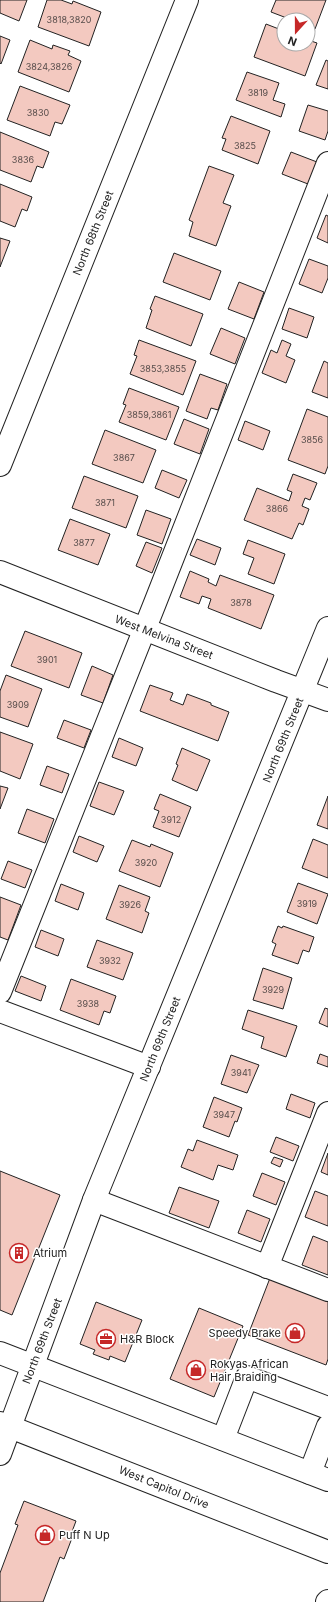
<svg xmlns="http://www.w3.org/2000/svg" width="328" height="1602" font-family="Inter,sans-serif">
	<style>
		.building { fill: #f3c9c0; stroke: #222 }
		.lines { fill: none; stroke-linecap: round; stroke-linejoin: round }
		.minor-casing { stroke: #222; stroke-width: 24 }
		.major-casing { stroke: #222; stroke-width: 24 }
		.minor { stroke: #fff; stroke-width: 22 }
		.major { stroke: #fff; stroke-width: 22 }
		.labels { text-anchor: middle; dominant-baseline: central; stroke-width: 3; stroke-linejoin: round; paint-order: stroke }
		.number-label { font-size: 9px; fill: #564c4a }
		.street-label { font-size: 11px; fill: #222; stroke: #fff }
		.poi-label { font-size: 11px; fill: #222; stroke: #fff; text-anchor: start }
	</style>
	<rect width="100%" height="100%" fill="#fff"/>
	<g class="building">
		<polygon points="0,0 27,0 19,21 0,13"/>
		<polygon points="47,0 61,0 72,4 73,1 101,12 89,46 38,27"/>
		<polygon points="276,0 326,0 315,29 308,26 308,20 292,20 271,12"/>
		<polygon points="266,24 284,31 284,44 308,44 308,40 317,43 305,76 254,57"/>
		<polygon points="0,36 10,40 1,64 0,63"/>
		<polygon points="30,40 52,49 53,45 70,51 68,55 81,61 69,92 18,72"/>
		<polygon points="326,60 328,61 328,89 316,85"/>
		<polygon points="247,72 279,83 273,100 285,104 281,117 236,100"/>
		<polygon points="20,86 70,105 62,124 55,122 50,136 7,120"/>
		<polygon points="308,105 328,111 328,131 325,140 299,131"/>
		<polygon points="231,116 270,131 258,164 222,150 226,139 222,138"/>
		<polygon points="0,132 49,152 43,168 37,166 31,182 0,170"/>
		<polygon points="291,152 317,162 308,184 282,174"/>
		<polygon points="209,166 234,175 223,203 231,206 216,246 189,236 193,222 189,220"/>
		<polygon points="0,184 32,197 27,211 22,209 15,227 0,221"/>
		<polygon points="326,215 328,216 328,243 317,238"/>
		<polygon points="0,238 10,241 0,267"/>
		<polygon points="174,253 221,271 210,300 163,282"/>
		<polygon points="309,259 328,266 328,278 322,293 299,284"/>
		<polygon points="239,282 264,292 254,319 228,309"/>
		<polygon points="155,296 203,314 191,346 146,328 152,310 150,309"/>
		<polygon points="289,308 314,317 307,338 282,329"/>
		<polygon points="221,328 245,338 235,364 210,354"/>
		<polygon points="139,340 196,361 183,395 130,374 137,356 134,355"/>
		<polygon points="282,340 291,344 286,356 295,360 286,383 262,373 271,350 277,353"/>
		<polygon points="324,361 328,363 328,398 312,392"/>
		<polygon points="200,374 227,384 218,410 211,408 207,419 186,411"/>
		<polygon points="129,388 179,407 166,440 119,422 126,405 123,404"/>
		<polygon points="307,409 328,417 328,466 325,474 288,460"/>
		<polygon points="184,419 209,429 200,454 174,444"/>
		<polygon points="245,421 270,431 263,450 238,440"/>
		<polygon points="105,430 156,450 143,483 92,464"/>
		<polygon points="162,470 187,480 179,498 155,488"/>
		<polygon points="293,474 317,483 310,500 305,498 302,506 309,509 303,525 299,523 292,539 244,520 257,488 289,501 292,492 287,490"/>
		<polygon points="84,476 138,496 126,528 72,508"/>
		<polygon points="146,510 171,519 162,544 137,535"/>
		<polygon points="70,519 110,534 98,565 58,550"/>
		<polygon points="197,539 221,548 215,565 190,555"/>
		<polygon points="248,540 285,554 274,584 248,574 254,558 243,554"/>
		<polygon points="146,542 162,548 152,573 136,566"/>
		<polygon points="190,571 209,579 208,582 216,586 220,575 274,595 261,629 208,608 211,599 202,596 199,604 180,597"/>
		<polygon points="25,631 82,653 69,688 11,666"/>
		<polygon points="92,666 113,675 103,703 81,695"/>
		<polygon points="6,675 42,689 28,727 0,717 0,691"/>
		<polygon points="150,685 173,693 170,700 183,705 187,694 211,703 211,705 229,712 218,741 140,711"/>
		<polygon points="64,720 91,730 84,748 57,738"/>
		<polygon points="0,732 33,744 20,779 0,771"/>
		<polygon points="119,738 143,748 136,766 112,757"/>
		<polygon points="182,748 210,760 197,791 172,780 178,765 176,764"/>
		<polygon points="47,766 69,774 62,793 40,785"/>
		<polygon points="99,782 124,791 114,815 90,806"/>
		<polygon points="0,786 8,788 0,809"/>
		<polygon points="160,794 191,807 179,837 153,827 159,811 154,809"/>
		<polygon points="328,796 328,829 317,825"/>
		<polygon points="27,809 54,819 45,843 18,833"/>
		<polygon points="79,836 104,846 97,862 73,852"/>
		<polygon points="313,839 328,845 328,878 302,868"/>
		<polygon points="132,840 150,847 151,844 173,853 160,887 119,871"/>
		<polygon points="8,861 32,870 25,888 1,879"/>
		<polygon points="298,883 328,894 317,924 287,912"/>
		<polygon points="61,884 84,893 78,910 55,901"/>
		<polygon points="119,885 150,897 145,911 149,913 142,933 106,919"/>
		<polygon points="0,897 21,905 8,940 0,937"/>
		<polygon points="278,926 282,928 283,926 314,937 309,952 303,950 298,964 272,955 276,944 272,942"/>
		<polygon points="41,930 64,939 58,956 35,947"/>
		<polygon points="97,940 133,953 123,980 87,967"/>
		<polygon points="263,968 292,978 283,1009 253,1000"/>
		<polygon points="21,976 46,986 41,1001 15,991"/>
		<polygon points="71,979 116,996 110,1013 104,1011 99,1025 60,1010"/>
		<polygon points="325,1008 328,1009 328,1027 319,1023"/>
		<polygon points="248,1010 297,1026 286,1057 261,1048 264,1037 242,1029"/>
		<polygon points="320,1054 328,1057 328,1067 317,1063"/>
		<polygon points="231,1055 259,1065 247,1093 221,1084"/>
		<polygon points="291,1094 315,1103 310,1118 286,1109"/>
		<polygon points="214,1097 242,1108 237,1122 235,1121 229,1137 203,1127"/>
		<polygon points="276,1137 299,1146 293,1161 270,1152"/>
		<polygon points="197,1140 238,1155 233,1170 218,1165 213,1180 181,1167 188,1149 193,1151"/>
		<polygon points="328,1153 328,1175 321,1172"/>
		<polygon points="274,1157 283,1160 280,1167 271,1163"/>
		<polygon points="0,1171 60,1195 12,1315 0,1310"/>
		<polygon points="262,1173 285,1182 276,1205 253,1196"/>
		<polygon points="179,1187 219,1201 209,1228 169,1213"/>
		<polygon points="315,1191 328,1196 328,1226 305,1217"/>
		<polygon points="247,1210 270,1219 261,1242 238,1233"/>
		<polygon points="313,1236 328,1242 328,1275 302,1265"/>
		<polygon points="270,1278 328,1301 328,1359 326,1365 248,1335"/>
		<polygon points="96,1302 142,1320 125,1362 110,1356 109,1360 93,1354 95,1350 80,1344"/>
		<polygon points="199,1308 243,1326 214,1397 170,1379"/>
		<polygon points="24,1501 76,1521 70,1537 72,1538 64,1559 60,1557 43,1602 0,1602 0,1573 18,1525 15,1524"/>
	</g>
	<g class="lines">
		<g class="minor-casing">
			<g id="minor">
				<polyline points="0,465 187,0"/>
				<polyline points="0,572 276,681 328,700"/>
				<polyline points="0,992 155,603 328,163"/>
				<polyline points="0,1011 149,1067"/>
				<polyline points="94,1200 328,1290"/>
				<polyline points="267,1267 328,1113"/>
				<polyline points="223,1439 247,1377 328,1408"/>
				<polyline points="0,1454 94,1200 328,628"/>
				<polyline points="310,1473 328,1426"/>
				<polyline points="327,1602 328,1601"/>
			</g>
		</g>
		<g class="major-casing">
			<g id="major">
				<polyline points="0,1353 328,1480"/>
				<polyline points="0,1423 328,1552"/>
			</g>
		</g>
		<use href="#minor" class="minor"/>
		<use href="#major" class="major"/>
	</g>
	<defs>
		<g id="building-ring" transform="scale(1)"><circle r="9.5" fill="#fff" stroke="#c62828" stroke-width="1.5"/><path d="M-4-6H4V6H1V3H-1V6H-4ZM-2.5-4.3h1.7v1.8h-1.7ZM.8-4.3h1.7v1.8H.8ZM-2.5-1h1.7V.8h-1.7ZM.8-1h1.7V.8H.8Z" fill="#c62828"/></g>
		<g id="shop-ring" transform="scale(1)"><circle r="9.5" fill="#fff" stroke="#c62828" stroke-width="1.5"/><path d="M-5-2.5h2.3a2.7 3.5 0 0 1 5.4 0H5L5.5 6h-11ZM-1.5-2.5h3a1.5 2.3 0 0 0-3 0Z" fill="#c62828"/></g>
		<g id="office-ring" transform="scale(1)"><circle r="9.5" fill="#fff" stroke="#c62828" stroke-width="1.5"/><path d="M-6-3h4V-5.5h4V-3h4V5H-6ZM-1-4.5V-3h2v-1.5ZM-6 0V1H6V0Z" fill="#c62828"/></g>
	</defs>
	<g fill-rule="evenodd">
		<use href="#building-ring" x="19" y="1253"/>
		<use href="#shop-ring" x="295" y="1333"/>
		<use href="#office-ring" x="106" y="1339"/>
		<use href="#shop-ring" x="196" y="1370"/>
		<use href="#shop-ring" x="45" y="1535"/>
	</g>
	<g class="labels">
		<g class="number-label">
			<text x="69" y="19">3818,3820</text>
			<text x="49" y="66">3824,3826</text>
			<text x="258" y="92">3819</text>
			<text x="38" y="112">3830</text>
			<text x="245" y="145">3825</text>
			<text x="23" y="159">3836</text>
			<text x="163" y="368">3853,3855</text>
			<text x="149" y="414">3859,3861</text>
			<text x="312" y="439">3856</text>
			<text x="124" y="457">3867</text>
			<text x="105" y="502">3871</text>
			<text x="277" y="508">3866</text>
			<text x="84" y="542">3877</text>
			<text x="241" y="602">3878</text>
			<text x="47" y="659">3901</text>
			<text x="18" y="704">3909</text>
			<text x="171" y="819">3912</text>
			<text x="146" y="862">3920</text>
			<text x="307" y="903">3919</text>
			<text x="130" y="904">3926</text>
			<text x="110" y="960">3932</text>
			<text x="273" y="989">3929</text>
			<text x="88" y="1003">3938</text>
			<text x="241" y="1072">3941</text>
			<text x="224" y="1114">3947</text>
		</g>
		<g class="street-label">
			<text transform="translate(93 233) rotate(-68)">North 68th Street</text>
			<text transform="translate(164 637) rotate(21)">West Melvina Street</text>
			<text transform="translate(283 740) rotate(-68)">North 69th Street</text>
			<text transform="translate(160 1039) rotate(-68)">North 69th Street</text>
			<text transform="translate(42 1341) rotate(-69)">North 69th Street</text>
			<text transform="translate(164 1487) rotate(22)">West Capitol Drive</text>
		</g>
		<g class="poi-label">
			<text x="33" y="1253">Atrium</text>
			<text x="281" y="1333" text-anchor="end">Speedy Brake</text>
			<text x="120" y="1339">H&amp;R Block</text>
			<text x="210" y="1364">Rokyas African<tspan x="210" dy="13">Hair Braiding</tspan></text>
			<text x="59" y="1535">Puff N Up</text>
		</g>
	</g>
	<g transform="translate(296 32) rotate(201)"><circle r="19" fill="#ffffff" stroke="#a7a7a7"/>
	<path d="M0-3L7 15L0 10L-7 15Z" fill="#c62828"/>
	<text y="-6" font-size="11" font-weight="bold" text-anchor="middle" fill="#222222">N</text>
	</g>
</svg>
